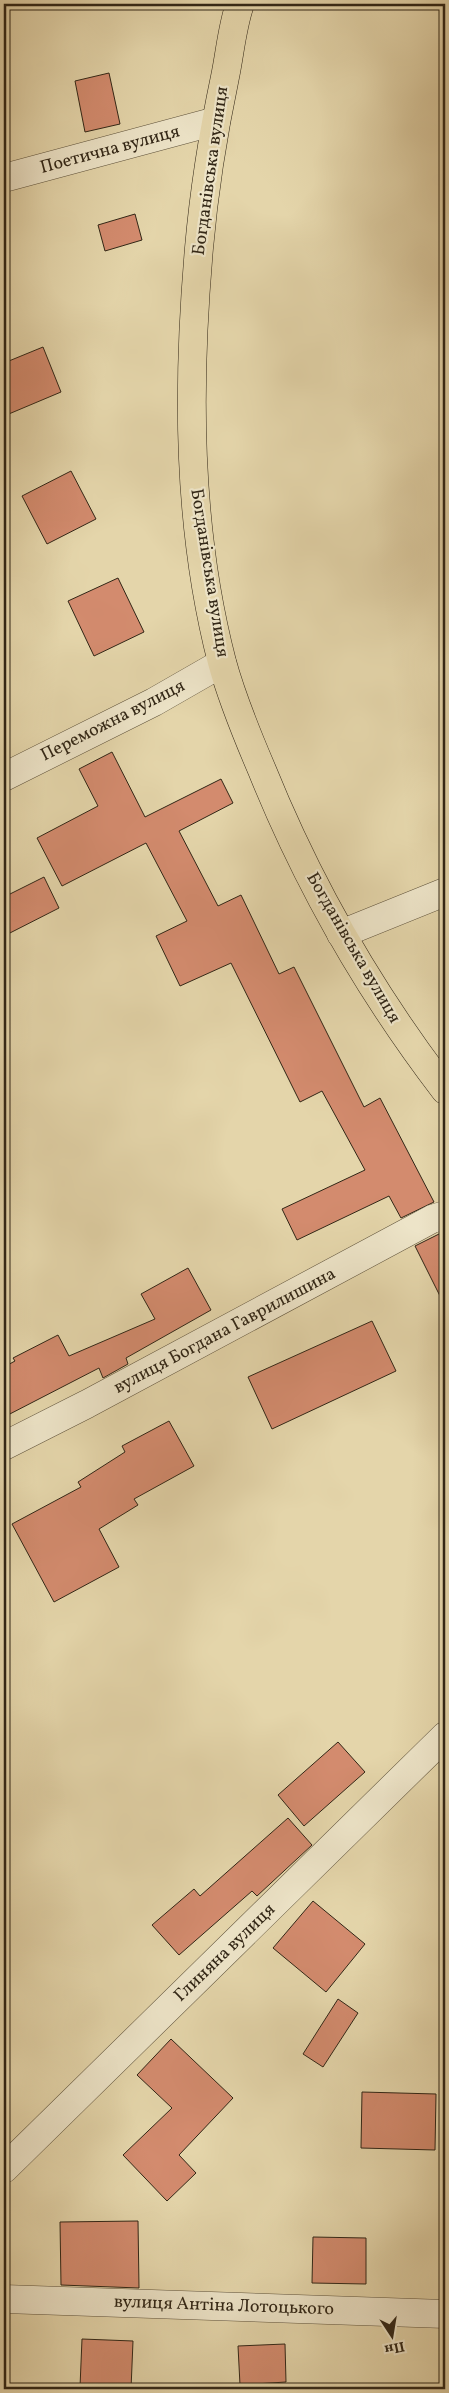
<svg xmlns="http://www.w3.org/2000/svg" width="449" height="2393" font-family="Vollkorn,serif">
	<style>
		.building { fill: #d38b6e; stroke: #312616 }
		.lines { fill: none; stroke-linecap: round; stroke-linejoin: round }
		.minor-casing { stroke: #5e523b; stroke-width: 29 }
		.major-casing { stroke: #312616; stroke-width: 29 }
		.minor { stroke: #ede4c8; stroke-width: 28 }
		.major { stroke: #e4d5aa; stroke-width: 28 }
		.labels { text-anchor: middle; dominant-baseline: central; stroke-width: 4.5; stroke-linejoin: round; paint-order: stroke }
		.street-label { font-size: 18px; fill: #312616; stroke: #ede4c8 }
	</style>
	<rect width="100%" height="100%" fill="#e4d5aa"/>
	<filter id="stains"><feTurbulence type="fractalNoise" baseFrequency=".004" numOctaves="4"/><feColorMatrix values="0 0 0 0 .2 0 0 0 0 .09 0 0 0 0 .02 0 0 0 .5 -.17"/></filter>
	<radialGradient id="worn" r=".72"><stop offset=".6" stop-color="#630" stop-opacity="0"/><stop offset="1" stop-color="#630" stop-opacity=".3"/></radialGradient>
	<g class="building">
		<polygon points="109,73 120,124 85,132 75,81"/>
		<polygon points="135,214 142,240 105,251 98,225"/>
		<polygon points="43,347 61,392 4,416 4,363"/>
		<polygon points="71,471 96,519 47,544 22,496"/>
		<polygon points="118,578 144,632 94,656 68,601"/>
		<polygon points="112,752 145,817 221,779 233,803 179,831 218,906 241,895 279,974 294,967 364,1107 380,1098 434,1202 401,1218 389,1196 297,1240 282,1209 365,1170 322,1091 300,1102 231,963 180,986 156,936 187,921 146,843 62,886 37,838 98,806 79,769"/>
		<polygon points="44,877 59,908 4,936 4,897"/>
		<polygon points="445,1231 445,1306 415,1246"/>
		<polygon points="188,1268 211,1310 126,1358 128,1364 103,1378 99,1368 4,1417 4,1367 15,1361 13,1358 58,1335 69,1356 155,1319 141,1294"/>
		<polygon points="372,1321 396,1371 272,1429 248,1377"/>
		<polygon points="169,1421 194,1466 134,1499 138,1505 99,1529 119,1567 54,1602 12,1524 81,1487 78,1482 125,1452 122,1446"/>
		<polygon points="338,1742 365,1772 304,1826 278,1795"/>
		<polygon points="288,1818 312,1845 257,1896 252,1891 179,1955 152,1925 194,1889 200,1896"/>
		<polygon points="313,1901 365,1944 326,1992 273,1948"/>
		<polygon points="338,1999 358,2013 323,2067 303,2054"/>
		<polygon points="171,2039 233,2098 179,2155 196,2173 167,2201 123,2155 172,2108 137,2075"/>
		<polygon points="362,2092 436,2094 435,2150 361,2148"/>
		<polygon points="138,2221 139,2288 61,2285 60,2222"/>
		<polygon points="313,2237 366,2238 366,2284 312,2283"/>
		<polygon points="82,2339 133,2341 131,2389 80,2387"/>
		<polygon points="285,2344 286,2382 240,2385 238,2346"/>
	</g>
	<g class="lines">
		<g class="minor-casing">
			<g id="minor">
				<polyline points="4,178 216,121"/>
				<polyline points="4,777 154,702 222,663"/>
				<polyline points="341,934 445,892"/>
				<polyline points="4,1446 87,1404 432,1219 445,1215"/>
				<polyline points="4,2169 445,1736"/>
				<polyline points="4,2299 445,2314"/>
			</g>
		</g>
		<g class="major-casing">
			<path id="major" d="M240,4c-8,23 -10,49 -15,73 -12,57 -21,114 -26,171 -12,138 -12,279 23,414 10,37 25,73 40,108 46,114 108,222 183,320"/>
		</g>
		<use href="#minor" class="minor"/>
		<use href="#major" class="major"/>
	</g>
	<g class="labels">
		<g class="street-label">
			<text transform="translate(110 150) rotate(-15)">Поетична вулиця</text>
			<text transform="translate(211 171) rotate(-82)">Богданівська вулиця</text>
			<text transform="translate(209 573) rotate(81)">Богданівська вулиця</text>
			<text transform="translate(113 721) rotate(-27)">Переможна вулиця</text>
			<text transform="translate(353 948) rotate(60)">Богданівська вулиця</text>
			<text transform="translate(225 1331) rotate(-28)">вулиця Богдана Гаврилишина</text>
			<text transform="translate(225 1953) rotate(-44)">Глиняна вулиця</text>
			<text transform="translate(224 2306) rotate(2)">вулиця Антіна Лотоцького</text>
		</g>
	</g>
	<rect width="449" height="2393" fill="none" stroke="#e4d5aa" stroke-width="20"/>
	<rect x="5" y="5" width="439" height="2383" fill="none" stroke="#312616" stroke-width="2.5"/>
	<rect x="10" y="10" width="429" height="2373" fill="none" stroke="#312616"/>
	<g transform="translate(392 2336) rotate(168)" stroke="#ede4c8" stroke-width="4" paint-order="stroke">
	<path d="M0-4L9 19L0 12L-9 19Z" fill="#312616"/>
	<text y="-8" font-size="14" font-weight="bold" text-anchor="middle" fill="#312616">Пн</text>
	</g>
	<rect width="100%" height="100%" filter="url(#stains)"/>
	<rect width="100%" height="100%" fill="url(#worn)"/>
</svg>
